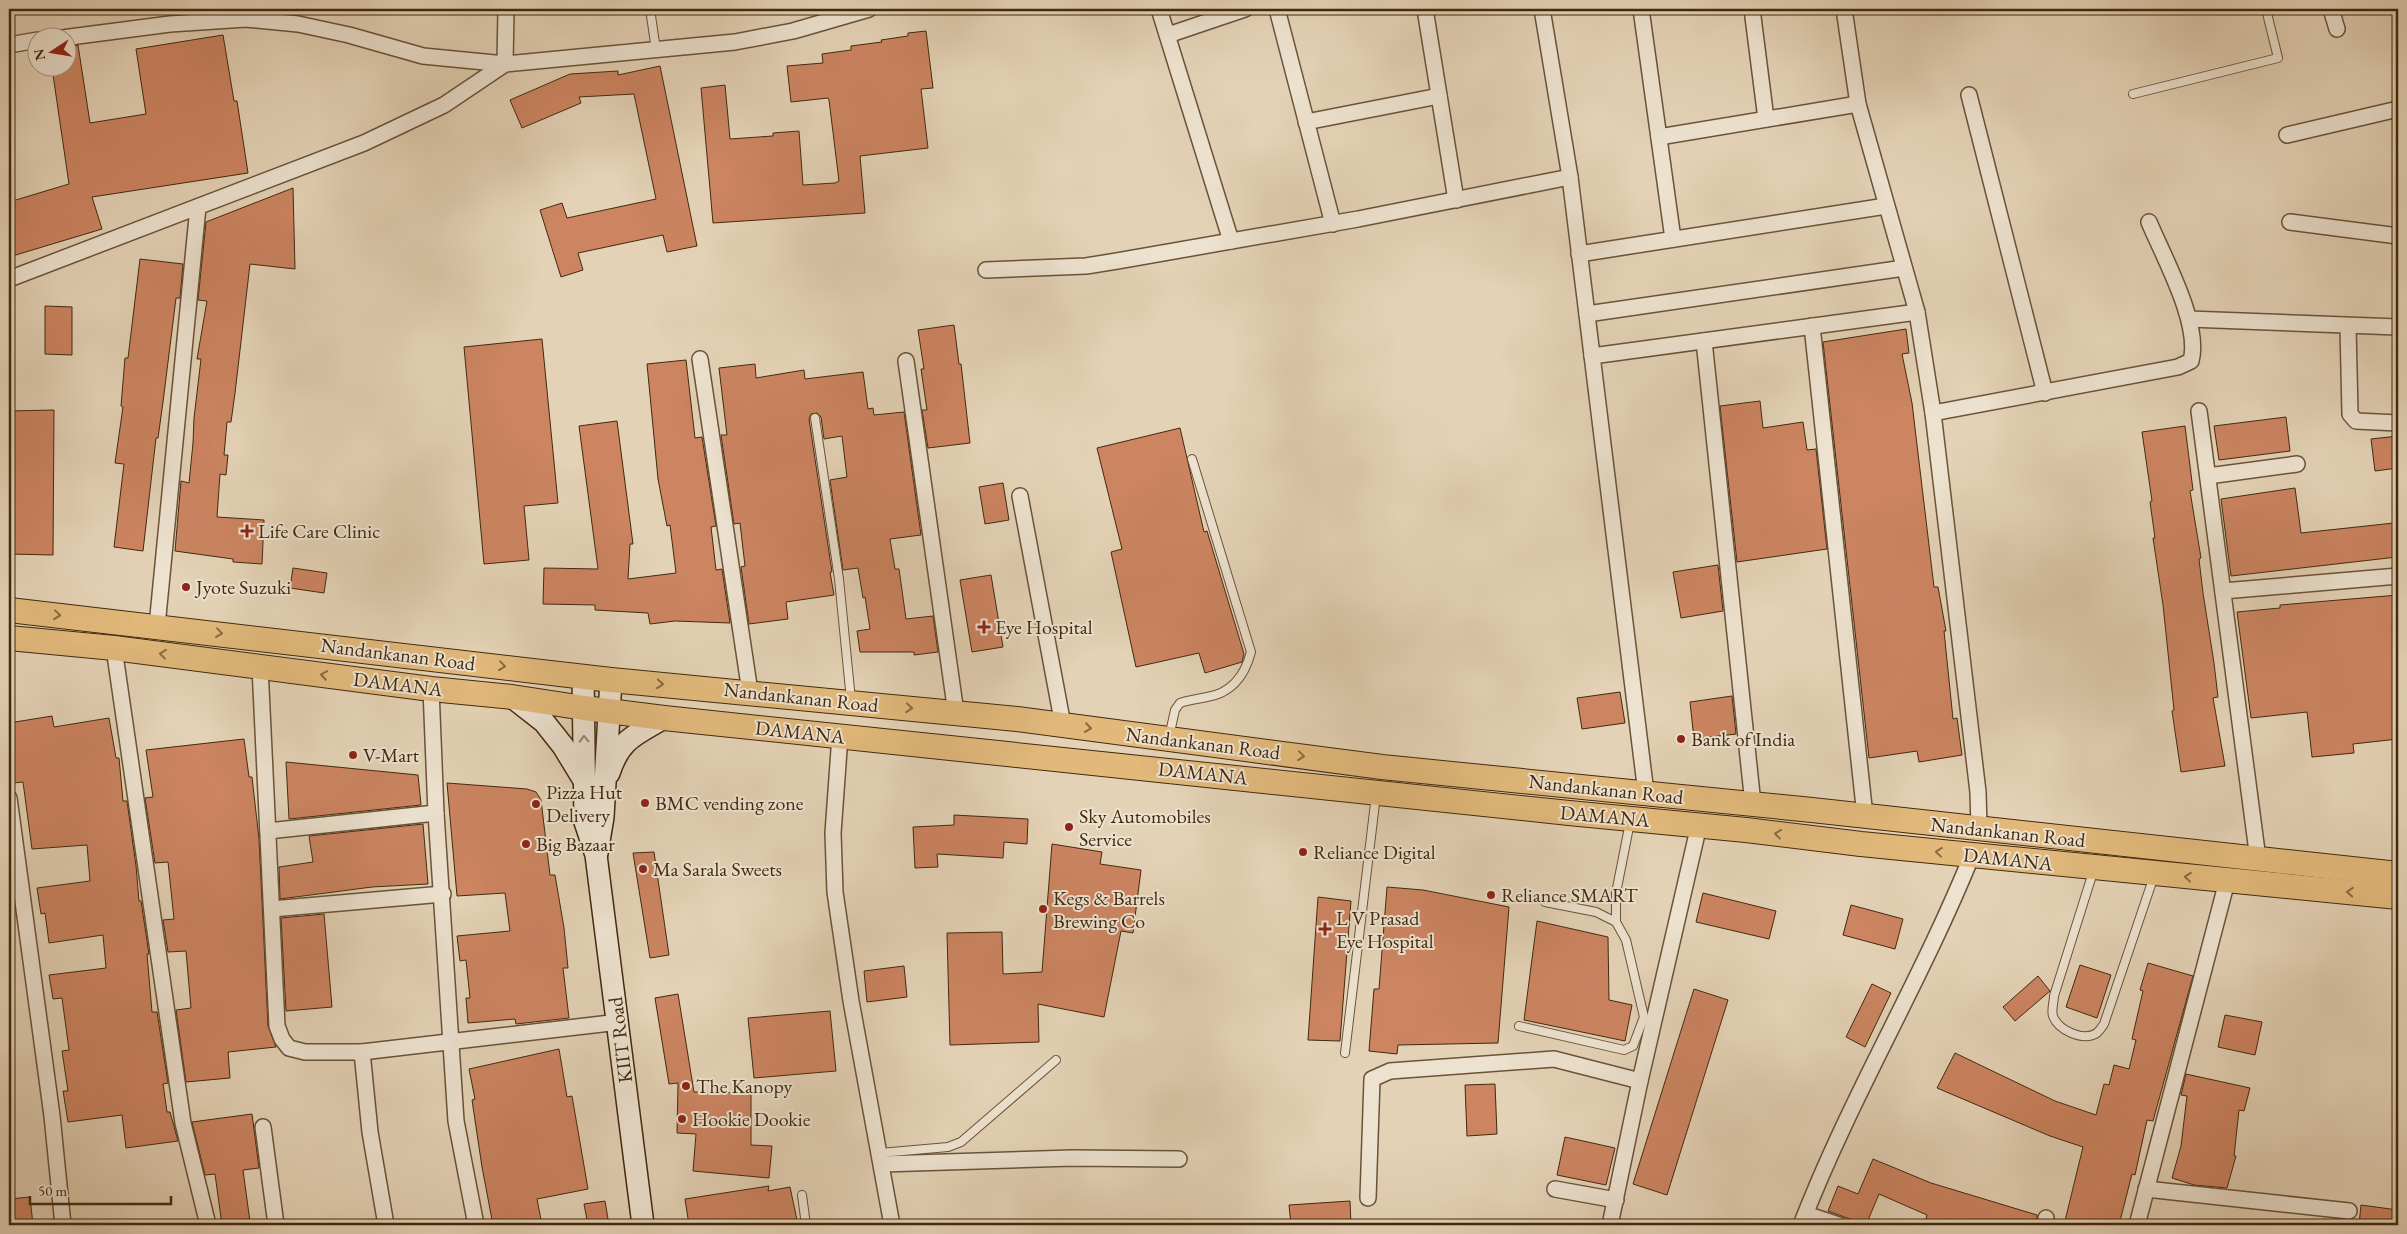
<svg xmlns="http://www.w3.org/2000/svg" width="2407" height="1234" font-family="'EB Garamond',serif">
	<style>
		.building { fill: #cc8461; stroke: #41290e }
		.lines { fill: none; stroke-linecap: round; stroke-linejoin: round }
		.service-casing { stroke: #6a5338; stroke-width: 10 }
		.minor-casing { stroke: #6a5338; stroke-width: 18 }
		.secondary-casing { stroke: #41290e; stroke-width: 24 }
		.primary-casing { stroke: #41290e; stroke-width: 26 }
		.service { stroke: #ede2d0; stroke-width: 8 }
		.minor { stroke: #ede2d0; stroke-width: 15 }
		.secondary { stroke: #ede2d0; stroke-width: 21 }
		.primary { stroke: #e2b97b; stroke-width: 24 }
		.oneway { stroke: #896a3f }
		.oneway2 { stroke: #97866f }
		.poi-dot { fill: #8f2418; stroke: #ede2d0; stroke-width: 2 }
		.labels { text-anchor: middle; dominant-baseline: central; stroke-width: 4; stroke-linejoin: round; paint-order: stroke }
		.poi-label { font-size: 20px; fill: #41290e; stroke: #ede2d0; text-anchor: start }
		.street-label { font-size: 20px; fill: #41290e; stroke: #ede2d0 }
	</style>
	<rect width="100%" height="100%" fill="#e4d2b6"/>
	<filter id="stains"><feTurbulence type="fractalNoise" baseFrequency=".004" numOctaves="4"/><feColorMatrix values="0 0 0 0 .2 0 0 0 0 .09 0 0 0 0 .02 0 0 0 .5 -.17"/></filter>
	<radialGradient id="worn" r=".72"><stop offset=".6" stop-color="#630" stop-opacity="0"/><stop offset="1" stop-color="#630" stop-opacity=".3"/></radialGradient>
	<g class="building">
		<polygon points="926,31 933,88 921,89 928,148 860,156 865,213 713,223 701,88 725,85 730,139 773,136 773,133 799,131 803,185 835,183 839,181 829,100 828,98 791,102 787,66 823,63 822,54 851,50 851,46 882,42 881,40 908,36 908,33"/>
		<polygon points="223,35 234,101 237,101 248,173 92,197 102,229 9,257 9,202 69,184 52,68 68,68 68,47 78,45 90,123 146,114 136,49"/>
		<polygon points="660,66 697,246 667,252 663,235 578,253 583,270 561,277 540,210 562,203 567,218 656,199 634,94 579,97 581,103 522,128 510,100 570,74 618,71 618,75"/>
		<polygon points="293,188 295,269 250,264 235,393 231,422 227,422 224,455 228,455 226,475 220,474 217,517 264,520 262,564 233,562 233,559 175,551 181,481 189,483 193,443 194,418 201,359 197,359 207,301 198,300 206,222"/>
		<polygon points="140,259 183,264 180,298 176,298 163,402 158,438 156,438 143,551 114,547 124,464 115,463 123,407 121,406 125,358 128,358"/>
		<polygon points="45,306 72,307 72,355 45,354"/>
		<polygon points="954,325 959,364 961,364 970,443 928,448 922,410 927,410 921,369 924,369 918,330"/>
		<polygon points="1906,329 1909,353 1902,354 1912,403 1934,587 1938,587 1946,631 1944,631 1953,719 1957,718 1962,755 1919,762 1917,751 1869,758 1823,342"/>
		<polygon points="542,339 558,503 524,506 529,560 484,564 464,347"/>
		<polygon points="686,360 695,438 702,437 716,526 711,527 716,570 722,569 730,623 675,621 650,624 648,613 595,610 595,605 543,604 544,568 598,569 579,426 617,421 633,544 630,544 628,579 676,573 670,525 667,526 658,479 647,364"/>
		<polygon points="755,364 756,378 804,370 805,379 863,372 868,409 873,408 874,415 904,412 921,535 890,539 895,569 899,569 906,619 933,616 938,652 914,655 914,652 860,652 857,631 870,629 865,597 863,598 858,568 843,570 830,480 847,477 842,436 824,439 821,417 817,413 811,414 809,419 832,572 830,572 834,595 786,602 788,619 749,624 741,567 745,566 740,523 734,524 721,435 727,435 719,368"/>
		<polygon points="1760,401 1763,428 1803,422 1807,450 1816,449 1827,549 1737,562 1720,406"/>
		<polygon points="54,410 53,555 9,554 9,411"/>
		<polygon points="2286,417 2290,451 2219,460 2214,426"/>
		<polygon points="2185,426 2193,490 2190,491 2201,558 2199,559 2203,593 2214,663 2218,697 2213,698 2225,766 2181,772 2172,711 2174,710 2163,605 2153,538 2155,538 2150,502 2152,501 2142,432"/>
		<polygon points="1180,428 1204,532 1207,531 1244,654 1242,662 1205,673 1199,653 1136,667 1111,552 1122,549 1097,448"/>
		<polygon points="2398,436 2398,468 2375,471 2371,439"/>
		<polygon points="1003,483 1009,520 985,524 979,487"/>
		<polygon points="2295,488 2301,533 2394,523 2397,557 2231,576 2221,499"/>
		<polygon points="1718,565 1723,611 1681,618 1673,572"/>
		<polygon points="293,568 327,573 324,593 290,588"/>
		<polygon points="991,575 1003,647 972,652 960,580"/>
		<polygon points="2398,595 2398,739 2353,744 2354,753 2312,757 2307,712 2251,718 2237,612 2280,608 2280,605"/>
		<polygon points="1620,692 1625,723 1582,729 1577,698"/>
		<polygon points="1732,696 1736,734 1694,739 1690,702"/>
		<polygon points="52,716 54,727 109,718 116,758 119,758 123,801 127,801 136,866 139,901 141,901 149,954 147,954 152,1012 157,1012 168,1083 163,1084 167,1112 170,1112 178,1141 126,1148 122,1115 68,1122 63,1091 68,1091 62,1051 69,1050 62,998 53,999 49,975 106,968 103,935 49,943 45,913 41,914 37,888 90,881 87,845 32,849 23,782 13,783 9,756 9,723"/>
		<polygon points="244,739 249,777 252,777 259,839 268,1026 276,1047 228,1052 230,1078 186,1082 176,1010 191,1008 186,951 168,952 163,920 174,919 168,862 155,863 145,798 153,797 146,750"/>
		<polygon points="286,762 418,775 421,805 289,819"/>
		<polygon points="447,783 527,789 536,792 541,800 550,875 555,875 564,928 568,968 563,968 569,1018 516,1024 515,1019 468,1023 466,998 470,998 466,960 460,961 457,936 510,931 505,893 457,896"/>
		<polygon points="954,815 1028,819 1027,844 1004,842 1003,858 937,854 938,867 915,868 913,827 954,825"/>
		<polygon points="423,824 428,884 372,887 280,899 279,867 313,862 309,836"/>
		<polygon points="1052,844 1102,852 1100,864 1141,870 1133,933 1121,931 1104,1017 1038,1004 1039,1042 950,1045 947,933 1002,932 1003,974 1042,972"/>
		<polygon points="654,852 669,955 650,958 633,853"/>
		<polygon points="1387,887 1423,890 1509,907 1498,1043 1398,1045 1397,1054 1369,1051 1374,989 1379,989"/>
		<polygon points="1703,893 1776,911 1769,939 1696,922"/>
		<polygon points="1318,897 1351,901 1340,1041 1308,1040"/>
		<polygon points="1851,905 1903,919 1895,949 1843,935"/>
		<polygon points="324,914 332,1007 286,1011 281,918"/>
		<polygon points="1537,921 1608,937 1609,1000 1632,1005 1625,1041 1524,1020"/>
		<polygon points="2148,963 2193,976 2153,1121 2147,1120 2135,1175 2132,1174 2119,1225 2064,1225 2083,1147 2050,1136 1937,1088 1955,1053 2055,1101 2096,1115 2104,1084 2109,1085 2114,1065 2129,1069 2136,1040 2132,1039 2143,991 2140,990"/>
		<polygon points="2080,965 2111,975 2097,1018 2066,1007"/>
		<polygon points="904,966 907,997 867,1002 864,971"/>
		<polygon points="2038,976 2050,991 2015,1021 2003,1007"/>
		<polygon points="1872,984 1891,993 1865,1047 1846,1037"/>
		<polygon points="1694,989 1728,1000 1667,1195 1633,1184"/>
		<polygon points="678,994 694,1092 751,1093 751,1145 772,1146 769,1178 693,1171 696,1134 677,1133 678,1083 669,1084 655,998"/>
		<polygon points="830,1011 836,1071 754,1078 748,1018"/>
		<polygon points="2225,1015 2262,1022 2255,1055 2218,1047"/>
		<polygon points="559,1049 567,1097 572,1096 588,1189 537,1199 542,1225 493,1225 482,1167 472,1100 475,1099 469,1069"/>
		<polygon points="2186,1074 2250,1088 2244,1111 2239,1110 2234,1156 2236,1156 2227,1188 2194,1185 2172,1178 2181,1146 2187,1096 2181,1095"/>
		<polygon points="1495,1084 1497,1134 1467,1136 1465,1085"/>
		<polygon points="252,1114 259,1168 243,1170 250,1222 222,1225 215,1174 205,1175 192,1122"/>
		<polygon points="1565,1137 1615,1148 1606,1185 1557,1175"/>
		<polygon points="1873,1159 1931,1183 2037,1215 2037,1225 1924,1225 1927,1215 1879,1194 1866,1225 1828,1211 1838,1186 1858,1194"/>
		<polygon points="769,1186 768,1191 790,1187 798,1225 689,1225 685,1199"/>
		<polygon points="30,1197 33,1225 9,1225 9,1199"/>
		<polygon points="605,1201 609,1225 588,1225 584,1204"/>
		<polygon points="1350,1201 1351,1225 1291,1225 1289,1205"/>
		<polygon points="2361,1205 2398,1210 2398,1225 2359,1225"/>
	</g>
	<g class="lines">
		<g class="service-casing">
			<g id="service">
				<polyline points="650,9 656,50"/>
				<polyline points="2133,94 2278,58 2266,9"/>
				<polyline points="815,418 839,579 851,700"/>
				<path d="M1169,737l6,-27 5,-7c9,-3 18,-4 27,-6 25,-4 38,-22 44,-45l-59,-193"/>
				<path d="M2094,869l-40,127c0,6 -3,14 -1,20 5,14 30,26 44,17 2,-2 5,-6 7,-9l50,-148"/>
				<polyline points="1616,922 1616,893 1630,822"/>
				<polyline points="1519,1026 1624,1050 1633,1046 1644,1017 1626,940 1616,922 1596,912 1545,902"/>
				<polyline points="1345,1053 1376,795"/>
				<polyline points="880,1153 948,1147 961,1142 1056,1060"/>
				<polyline points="802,1195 806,1225"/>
			</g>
		</g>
		<g class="minor-casing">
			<g id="minor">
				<polyline points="1159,9 1231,241"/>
				<polyline points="1277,9 1333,224"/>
				<polyline points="1425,9 1456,200"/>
				<polyline points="1542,9 1570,177 1646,793"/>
				<polyline points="1641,9 1673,239"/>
				<polyline points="1752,9 1766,119"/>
				<polyline points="1844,9 1858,104 1917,312 1933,413 1978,792 1979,829"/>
				<polyline points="2331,9 2337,29"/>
				<polyline points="1168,35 1245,9"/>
				<polyline points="62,38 170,24 246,19 298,24 349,35 423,56 505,64 735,42 793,31 869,9"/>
				<polyline points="9,45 38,40"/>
				<polyline points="1969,95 2045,393"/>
				<polyline points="1306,122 1439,96"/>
				<polyline points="2287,135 2398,109"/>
				<polyline points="1659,137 1858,104"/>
				<polyline points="2290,222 2398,236"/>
				<polyline points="1579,254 1886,206"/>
				<polyline points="986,270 1086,266 1117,261 1358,219 1570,177"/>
				<polyline points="9,279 364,143 444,105 505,64 506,9"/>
				<polyline points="1587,314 1904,268"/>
				<polyline points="2189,319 2398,327"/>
				<polyline points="1812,326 1865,816"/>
				<polyline points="2348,326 2350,414 2356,421 2398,423"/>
				<polyline points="1704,341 1753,804"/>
				<polyline points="1592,356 1917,312"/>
				<polyline points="700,359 750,692"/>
				<polyline points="906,361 956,713"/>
				<polyline points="2199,411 2258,859"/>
				<path d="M1933,413l245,-46 13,-6c10,-37 -27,-103 -42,-139"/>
				<polyline points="2208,476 2297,464"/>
				<polyline points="1020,496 1063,725"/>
				<polyline points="2223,591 2398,576"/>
				<polyline points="157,626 198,207"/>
				<polyline points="114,648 183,1123 208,1225"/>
				<polyline points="260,667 277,1026 282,1039 289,1048 305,1052 362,1052 619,1022"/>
				<polyline points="431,689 436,813 456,1121 476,1225"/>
				<polyline points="840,736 833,833 835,892 851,1001 892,1225"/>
				<polyline points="9,798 52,1116 63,1225"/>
				<polyline points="268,831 436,813"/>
				<polyline points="272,909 443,894"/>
				<polyline points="362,1052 370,1132 386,1225"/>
				<polyline points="263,1127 276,1225"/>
				<polyline points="882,1164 1072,1158 1179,1159"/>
				<polyline points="1555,1189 1616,1200"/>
				<polyline points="2146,1189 2349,1211"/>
				<polyline points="1368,1198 1372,1079 1390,1071 1554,1059 1640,1081 1699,825"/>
				<polyline points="1806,1214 1839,1225"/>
				<polyline points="1610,1225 1640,1081"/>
				<path d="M1801,1225c49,-127 120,-244 171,-370"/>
				<polyline points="2046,1225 2046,1218"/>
				<polyline points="2137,1225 2227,881"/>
			</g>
		</g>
		<g class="secondary-casing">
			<g id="secondary">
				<polyline points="583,676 585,822 596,855 643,1225"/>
				<polyline points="512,697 544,722 563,746 585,782"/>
				<path d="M609,773c11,-34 26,-38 55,-55"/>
				<polyline points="597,853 603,817 611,680"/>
			</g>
		</g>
		<g class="primary-casing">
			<g id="primary">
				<polyline points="9,610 611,680 1017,719 1382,767 1812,810 2398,874"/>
				<polyline points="9,638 114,648 431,689 512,697 584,708 664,718 1569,813 1746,830 1861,844 2398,897"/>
			</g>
		</g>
		<use href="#service" class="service"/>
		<use href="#minor" class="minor"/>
		<use href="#secondary" class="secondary"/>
		<use href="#primary" class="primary"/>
	</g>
	<defs><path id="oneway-chevron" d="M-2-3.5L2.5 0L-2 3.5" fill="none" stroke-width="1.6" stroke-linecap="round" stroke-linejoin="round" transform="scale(1.25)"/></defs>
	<g class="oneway">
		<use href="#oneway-chevron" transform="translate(57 615) rotate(6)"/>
		<use href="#oneway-chevron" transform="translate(219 633) rotate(7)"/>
		<use href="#oneway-chevron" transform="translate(163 654) rotate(-173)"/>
		<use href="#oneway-chevron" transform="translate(502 666) rotate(7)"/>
		<use href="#oneway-chevron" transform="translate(324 675) rotate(-172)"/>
		<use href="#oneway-chevron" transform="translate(660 684) rotate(5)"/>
		<use href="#oneway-chevron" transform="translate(909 708) rotate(6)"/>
		<use href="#oneway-chevron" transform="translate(1088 728) rotate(8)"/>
		<use href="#oneway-chevron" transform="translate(1301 756) rotate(7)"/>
		<use href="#oneway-chevron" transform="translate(1778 834) rotate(-173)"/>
		<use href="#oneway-chevron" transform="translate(1939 852) rotate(-174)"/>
		<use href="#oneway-chevron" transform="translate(2188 877) rotate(-174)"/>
		<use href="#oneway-chevron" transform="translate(2350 892) rotate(-175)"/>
	</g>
	<use class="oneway2" href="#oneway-chevron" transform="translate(584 739) rotate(-91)"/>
	<g class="poi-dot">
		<path d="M244.5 523.5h5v5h5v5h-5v5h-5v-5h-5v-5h5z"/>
		<circle cx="186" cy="587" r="5"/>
		<path d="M981.5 619.5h5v5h5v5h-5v5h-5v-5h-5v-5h5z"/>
		<circle cx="1681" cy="739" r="5"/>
		<circle cx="353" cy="755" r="5"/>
		<circle cx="645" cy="803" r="5"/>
		<circle cx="536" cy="804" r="5"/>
		<circle cx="1069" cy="827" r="5"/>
		<circle cx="526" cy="844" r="5"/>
		<circle cx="1303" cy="852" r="5"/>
		<circle cx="643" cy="869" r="5"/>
		<circle cx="1491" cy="895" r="5"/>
		<circle cx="1043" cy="909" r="5"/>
		<path d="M1322.5 921.5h5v5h5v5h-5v5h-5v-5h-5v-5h5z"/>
		<circle cx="686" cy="1086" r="5"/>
		<circle cx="682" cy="1119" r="5"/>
	</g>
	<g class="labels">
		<g class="poi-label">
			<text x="258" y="531">Life Care Clinic</text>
			<text x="196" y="587">Jyote Suzuki</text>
			<text x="995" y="627">Eye Hospital</text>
			<text x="1691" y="739">Bank of India</text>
			<text x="363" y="755">V-Mart</text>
			<text x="546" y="792">Pizza Hut<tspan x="546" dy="23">Delivery</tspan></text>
			<text x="655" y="803">BMC vending zone</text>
			<text x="1079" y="816">Sky Automobiles<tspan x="1079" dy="23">Service</tspan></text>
			<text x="536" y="844">Big Bazaar</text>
			<text x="1313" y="852">Reliance Digital</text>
			<text x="653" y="869">Ma Sarala Sweets</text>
			<text x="1501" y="895">Reliance SMART</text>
			<text x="1053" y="898">Kegs &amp; Barrels<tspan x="1053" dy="23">Brewing Co</tspan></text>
			<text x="1336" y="918">L V Prasad<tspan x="1336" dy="23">Eye Hospital</tspan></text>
			<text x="696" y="1086">The Kanopy</text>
			<text x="692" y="1119">Hookie Dookie</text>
		</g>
		<g class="street-label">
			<text transform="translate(398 654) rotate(7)">Nandankanan Road</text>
			<text transform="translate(398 684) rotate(7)">DAMANA</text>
			<text transform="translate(801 697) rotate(6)">Nandankanan Road</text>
			<text transform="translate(800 732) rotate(6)">DAMANA</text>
			<text transform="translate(1203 743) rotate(7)">Nandankanan Road</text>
			<text transform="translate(1203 773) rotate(6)">DAMANA</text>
			<text transform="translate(1606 789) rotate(6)">Nandankanan Road</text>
			<text transform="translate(1605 816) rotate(5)">DAMANA</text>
			<text transform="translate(2008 832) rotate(6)">Nandankanan Road</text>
			<text transform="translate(2008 859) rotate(6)">DAMANA</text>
			<text transform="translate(620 1040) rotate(-97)">KIIT Road</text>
		</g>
	</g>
	<rect width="2407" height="1234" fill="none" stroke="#e4d2b6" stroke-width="30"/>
	<rect x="10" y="10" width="2387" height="1214" fill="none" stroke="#41290e" stroke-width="2.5"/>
	<rect x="15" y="15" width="2377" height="1204" fill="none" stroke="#41290e"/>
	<g transform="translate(52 52) rotate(258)"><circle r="24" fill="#ede2d0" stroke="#a89882"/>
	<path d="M0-4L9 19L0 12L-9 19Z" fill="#8f2418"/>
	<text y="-8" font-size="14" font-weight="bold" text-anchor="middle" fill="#41290e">N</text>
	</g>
	<path d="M30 1196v8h141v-8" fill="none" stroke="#41290e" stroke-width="2.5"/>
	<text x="38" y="1196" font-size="15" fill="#41290e" stroke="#ede2d0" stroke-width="4" paint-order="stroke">50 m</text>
	<rect width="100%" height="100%" filter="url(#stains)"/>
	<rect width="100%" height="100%" fill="url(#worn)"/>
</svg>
